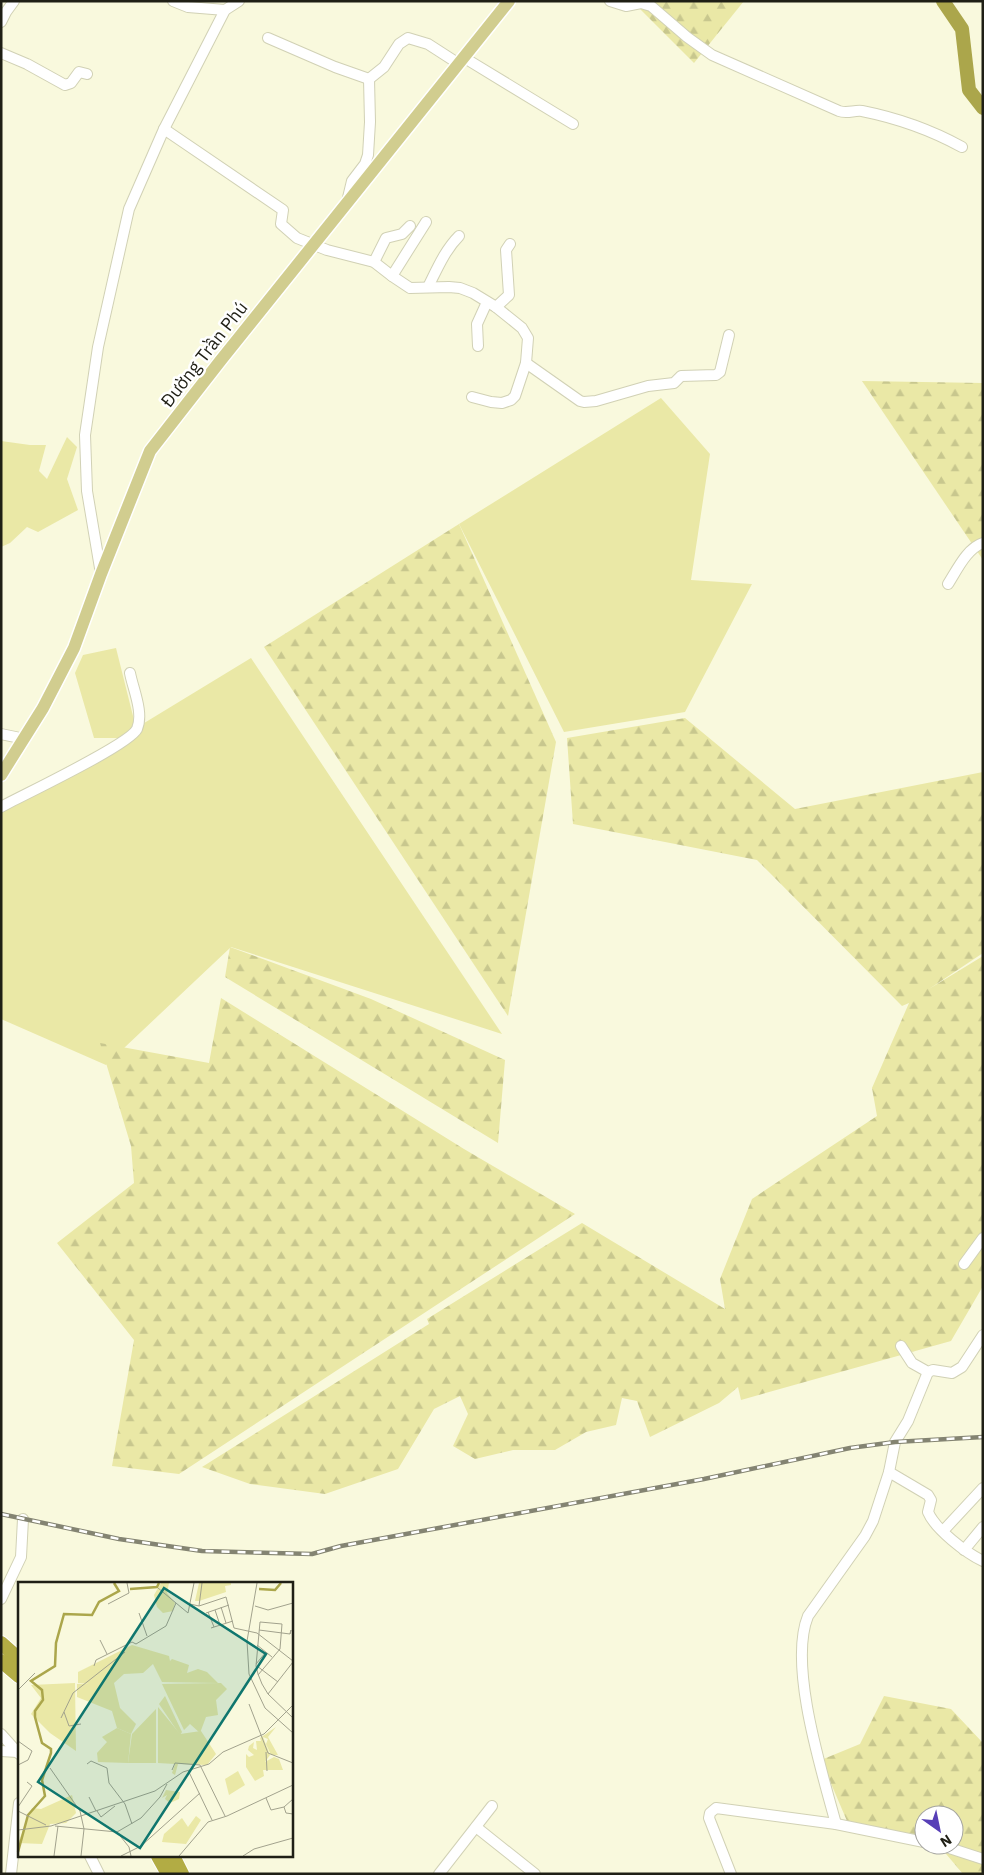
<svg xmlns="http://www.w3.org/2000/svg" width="984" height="1875" font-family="'IBM Plex Sans',sans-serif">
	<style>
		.grass { fill: #eae8a6 }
		.forest { fill: url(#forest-firs) }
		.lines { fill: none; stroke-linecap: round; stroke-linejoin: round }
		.river { stroke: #aba64b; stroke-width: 14 }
		.minor-casing { stroke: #d1d1b5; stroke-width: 12 }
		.major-casing { stroke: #fff; stroke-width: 15 }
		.highway-casing { stroke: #fff; stroke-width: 16 }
		.minor { stroke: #fff; stroke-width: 10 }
		.major { stroke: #d1cd8f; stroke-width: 12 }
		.highway { stroke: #b2ac44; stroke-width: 14 }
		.rail-casing { stroke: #848472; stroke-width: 4.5 }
		.rail { stroke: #fff; stroke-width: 2.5; stroke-dasharray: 8; stroke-linecap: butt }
		.labels { text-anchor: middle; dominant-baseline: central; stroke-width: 5; stroke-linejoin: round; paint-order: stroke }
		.street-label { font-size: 18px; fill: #1f1f15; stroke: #fff }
		.inset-river { fill: none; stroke: #aba64b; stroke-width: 2.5 }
		.inset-road { fill: none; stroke: #a2a28d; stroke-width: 1 }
		.view { fill: #0f766e; fill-opacity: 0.15; stroke: #0f766e; stroke-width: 2.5 }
		.inset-edge { fill: none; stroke: #1f1f15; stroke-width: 2.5 }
	</style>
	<defs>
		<pattern id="forest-firs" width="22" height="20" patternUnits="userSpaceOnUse" patternTransform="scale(1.25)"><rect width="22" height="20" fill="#eae8a6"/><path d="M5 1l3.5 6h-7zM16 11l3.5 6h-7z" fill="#c8c78e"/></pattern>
	</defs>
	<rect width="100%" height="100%" fill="#f9f9dd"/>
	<g class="grass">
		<polygon points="661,398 710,454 691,580 752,584 685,712 564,732 459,524"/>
		<polygon points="67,437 77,447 67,479 78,510 38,532 27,527 10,543 1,547 1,441 30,445 46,445 39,471 47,479"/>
		<polygon points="116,648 136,728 251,658 502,1034 231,947 106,1065 1,1019 1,809 119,738 94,738 75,673 83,655"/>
	</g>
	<g class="forest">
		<polygon points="632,1 744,1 694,63"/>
		<polygon points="862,381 983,383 983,560"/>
		<polygon points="459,524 556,742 508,1016 264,647"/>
		<polygon points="685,718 795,809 983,772 983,953 929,989 983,956 983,1286 951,1341 741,1400 738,1387 719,1403 650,1437 637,1401 622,1398 616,1425 586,1432 555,1450 513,1450 475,1459 453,1446 468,1414 460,1396 434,1409 398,1469 325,1494 250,1484 202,1467 429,1324 427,1319 582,1223 725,1309 720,1279 752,1199 877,1116 872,1088 909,1003 902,1006 757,860 573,824 567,738"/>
		<polygon points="230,947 371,999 505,1060 498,1143 225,977"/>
		<polygon points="221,998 464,1149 575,1214 179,1474 112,1466 134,1340 57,1243 134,1183 131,1146 100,1043 209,1063"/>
		<polygon points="884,1696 951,1709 983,1743 983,1874 963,1874 941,1848 931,1845 954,1845 954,1815 924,1815 924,1843 847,1821 821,1760 860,1744"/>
	</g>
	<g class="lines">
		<polyline class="river" points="943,1 962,29 969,90 983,108"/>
		<g class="minor-casing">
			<g id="minor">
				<polyline points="173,1 188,7 225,10"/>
				<path d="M610,1l16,5 15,-3 10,3 36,31 25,18 127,56c8,3 15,-1 23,0 35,7 69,19 100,36"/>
				<polyline points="1,22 6,12 14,1"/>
				<polyline points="268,38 335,67 369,79"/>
				<polyline points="1,53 27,64 65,85 71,83 79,72 87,74"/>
				<polyline points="463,57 573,124"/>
				<polyline points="369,79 384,67 399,44 408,38 428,44 459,64"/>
				<polyline points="164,129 283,210 281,224 297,238 327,250 374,262 392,276 410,288 449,287 460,288 473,293 496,307 522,328 528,338 526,363 515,396 511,400 502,403 491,402 472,397"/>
				<polyline points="347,202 352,181 365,164 368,155 370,122 369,79"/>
				<polyline points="374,262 386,238 402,234 410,226"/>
				<polyline points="392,276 426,222"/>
				<path d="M428,287c9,-18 17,-37 31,-51"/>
				<polyline points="496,307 509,295 506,250 510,244"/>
				<polyline points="478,346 477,324 487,302"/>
				<polyline points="526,363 580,401 584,402 596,401 648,386 674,383 681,376 716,375 720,372 729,335"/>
				<polyline points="101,574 87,491 85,435 98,347 129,209 164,129 225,10 239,1"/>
				<path d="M948,584c9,-14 19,-36 35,-41"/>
				<polyline points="1,734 25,739"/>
				<path d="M1,807c22,-12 128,-62 136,-78 7,-16 -4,-40 -7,-56"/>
				<polyline points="964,1264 983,1238"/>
				<polyline points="901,1346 912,1363 928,1372 933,1370 952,1373 962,1367 983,1335"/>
				<path d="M889,1472l39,23 3,5 -3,12c7,17 38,41 55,49"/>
				<polyline points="943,1531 983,1488"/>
				<polyline points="964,1550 983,1527"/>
				<polyline points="1,1599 21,1557 23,1519"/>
				<polyline points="1,1734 19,1754"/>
				<polyline points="1,1751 17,1752"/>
				<path d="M836,1824c-14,-52 -48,-159 -28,-208l57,-80 8,-15 16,-49 6,-30 13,-21 20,-49"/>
				<polyline points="476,1827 535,1874"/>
				<polyline points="940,1845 983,1859"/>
				<polyline points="90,1856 99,1874"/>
				<polyline points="11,1874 19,1803"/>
				<polyline points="439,1874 492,1806"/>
				<polyline points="731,1874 709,1818 710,1813 716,1808 836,1824 924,1842"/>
			</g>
		</g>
		<g class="major-casing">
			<polyline id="major" points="1,775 43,708 74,648 101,574 150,451 221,360 509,1"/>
		</g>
		<g class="highway-casing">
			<g id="highway">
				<polyline points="1,1643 19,1659"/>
				<polyline points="1,1661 19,1676"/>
				<polyline points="158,1856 168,1874"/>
				<polyline points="173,1856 182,1874"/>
			</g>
		</g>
		<use href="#minor" class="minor"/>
		<use href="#major" class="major"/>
		<use href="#highway" class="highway"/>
		<g class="rail-casing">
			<polyline id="rail" points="1,1514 119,1539 202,1551 312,1554 341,1546 704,1479 850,1448 895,1442 983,1437"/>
		</g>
		<use href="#rail" class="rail"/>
	</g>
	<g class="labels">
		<g class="street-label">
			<text transform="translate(204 354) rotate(-52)">Đường Trần Phú</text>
		</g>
	</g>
	<g transform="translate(18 1582)">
		<rect width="275" height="275" fill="#f9f9dd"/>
		<path d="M140,125l22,27 21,-3 15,23 -9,11 -29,-1 -3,11 -3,-2 3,-9 -17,-1zM99,146l14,6 -3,29 -30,-1 -1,-9 10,-11 -5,-5zM220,189l7,14 -16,10 -4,-16zM148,208l14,2 -1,7 -9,4 -5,-4 2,-4 -5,3zM178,234l5,4 -15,24 -24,-2 2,-8 18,-16 6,9z" fill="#eae8a6"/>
		<path d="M143,1h8l-2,10 8,10 -2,8 -10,2 -6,-6 -3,-12zM181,1h32v2l-6,1 1,6 -27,9h-4zM114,63l37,11 1,5 2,-2 17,6 -2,8 11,-4 9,3 11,11 -56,-1 -9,-18 -10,9 -19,1 -10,9 6,25 16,16 -5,10 -14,-6 -5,-17 -35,-14v-13l12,-1h-11v-11zM57,101l1,68 -26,-18 -19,-19 10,-16 -10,-13zM203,101l6,6 -11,11 2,15 -12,2 -6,16 -10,-9 -6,6 -22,-46zM147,114l17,36 -2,3 -21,-31zM138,127v54h-28l4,-29zM258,145l-8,10 10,18h-7l-5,-11 2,-5 -5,-2 7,18 -5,7 9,-5 5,2 4,11h-20l1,6 -9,5 -9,-14v-13l3,3 5,-2 -6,-5 1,-4 5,-4 -1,6 4,2 -1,-9h5l-1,-3zM54,213l4,18 -10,10 -16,1 -8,20 -24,-1 14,-35 9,1z" fill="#eae8a6"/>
		<path class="inset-river" d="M112,7l27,-2 2,-4M241,7l16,1 6,-7M0,270l10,-37 17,-19 -3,-16 9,-27v-4l-9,-6 -7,-26v-6l8,-11 -1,-10 -11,-9 24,-15 1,-23 8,-29 28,1 7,-13 20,-11 -5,-8"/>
		<path class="inset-road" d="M239,1l-10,58 2,33 16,34 28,25M140,6l30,25 6,-30M90,22l21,-11 -2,-10M172,22l9,2 27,-9 8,31M181,24l3,-23M237,24l13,4 25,-7M203,25l5,16M197,28l5,15M190,30l6,15M121,31l8,23M188,31l23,-8M193,46l22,-7M216,46l23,5 36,28M241,48l31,4 1,-4 -1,4M82,58l7,14M239,63l15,12M238,82l10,-12M76,84l2,-6 36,-18 4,2 30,-18 10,-23M239,84l21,16M240,93l22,-26 2,-25 -22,-2 -4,44 2,8 4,10 6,10 25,24M0,108l17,-17M250,112l25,-32M231,122l19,49 25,10M46,130l5,14 12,-2M43,136l12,-25 52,-41M0,159l14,10 -4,9 -10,5M248,170l1,19M69,182l4,-3 16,7 2,15 16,21 7,20M32,186l30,43 4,18 -3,27M154,188l3,-7 25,2 25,51M170,188l24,50M71,215l7,14M248,216l5,12 13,-3M275,217l-9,8 2,6 7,1M0,225l14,-21 -5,-4M0,229l28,14M79,229l4,6 14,-11M37,244l62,6 24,-14 19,-21 7,-13M0,248l33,-4 104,-35 28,-19 26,-8 14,-12 41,-18 29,-29M99,250l12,15 2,9M36,274l4,-30M103,274l20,-10 59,-53M161,274l29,-34 19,-6 66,-31M225,274l11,-7 39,-11"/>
		<path class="view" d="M146,6l102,66 -126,194 -102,-66z"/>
		<rect width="275" height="275" class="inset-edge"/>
	</g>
	<rect width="984" height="1875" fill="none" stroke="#1f1f15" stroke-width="5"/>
	<g transform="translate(939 1830) rotate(147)"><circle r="24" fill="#ffffff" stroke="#a5a5a1"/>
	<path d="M0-4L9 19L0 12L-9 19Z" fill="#573fb7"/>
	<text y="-8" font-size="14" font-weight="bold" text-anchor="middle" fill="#1f1f15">N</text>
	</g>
</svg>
